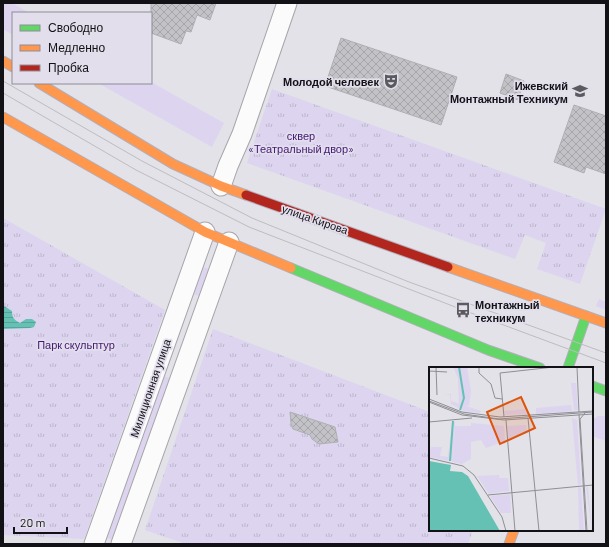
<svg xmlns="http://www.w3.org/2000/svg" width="609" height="547" font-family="Barlow,sans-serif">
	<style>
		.grass { fill: #ddd4f0 }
		.park { fill: url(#park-tufts) }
		.water { fill: url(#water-rules) }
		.building { fill: url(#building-cross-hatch); stroke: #b0afb4 }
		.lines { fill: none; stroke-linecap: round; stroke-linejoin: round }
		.street-casing { stroke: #a6a6aa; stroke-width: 21 }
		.fast-casing { stroke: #b3afbc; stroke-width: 11 }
		.slow-casing { stroke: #b3afbc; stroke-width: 11 }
		.jam-casing { stroke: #b3afbc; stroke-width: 11 }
		.street { stroke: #fbfbfc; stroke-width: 19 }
		.fast { stroke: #63d668; stroke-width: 9 }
		.slow { stroke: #ff974d; stroke-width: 9 }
		.jam { stroke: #b3261e; stroke-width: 9 }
		.tram { stroke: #bdbdbe; stroke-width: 1 }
		.labels { text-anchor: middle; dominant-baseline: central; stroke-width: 3.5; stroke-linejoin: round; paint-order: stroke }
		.poi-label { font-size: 11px; font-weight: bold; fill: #121115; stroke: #e2deec; text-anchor: end }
		.park-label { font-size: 11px; fill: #431873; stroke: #e2deec }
		.street-label { font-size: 11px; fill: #121115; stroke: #e2deec }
		.inset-river { fill: none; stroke: #65c1b4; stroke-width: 2 }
		.inset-road { fill: none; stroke: #8f8e94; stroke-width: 1 }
		.view { fill: #dd550c; fill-opacity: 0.15; stroke: #dd550c; stroke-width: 2 }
		.inset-edge { fill: none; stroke: #121115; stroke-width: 2 }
	</style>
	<defs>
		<pattern id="park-tufts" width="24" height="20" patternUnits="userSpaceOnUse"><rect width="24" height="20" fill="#ddd4f0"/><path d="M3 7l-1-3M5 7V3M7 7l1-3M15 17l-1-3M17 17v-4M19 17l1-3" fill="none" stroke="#bdb5cd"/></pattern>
		<pattern id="water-rules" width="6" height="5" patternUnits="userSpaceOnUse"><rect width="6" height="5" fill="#65c1b4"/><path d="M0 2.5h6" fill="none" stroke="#57a59a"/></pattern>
		<pattern id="building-cross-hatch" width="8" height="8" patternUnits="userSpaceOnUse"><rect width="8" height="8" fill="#c3c2c7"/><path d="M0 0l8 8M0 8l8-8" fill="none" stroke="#a6a6aa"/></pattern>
	</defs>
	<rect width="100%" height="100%" fill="#e3e2e8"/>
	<g class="grass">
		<polygon points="3,3 12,3 29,13 13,13 13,35 3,29"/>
		<polygon points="151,82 224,123 212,147 98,83 151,83"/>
		<polygon points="200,266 212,270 202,297 190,293"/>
		<polygon points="599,299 606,302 606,310 596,306"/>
		<polygon points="160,375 175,380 118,542 103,536"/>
		<polygon points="598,416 606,416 606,441 592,436 592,420"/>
	</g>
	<g class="park">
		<polygon points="272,89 606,209 580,284 537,269 546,243 525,235 515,259 247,163"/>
		<polygon points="3,218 165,310 84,539 3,535"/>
		<polygon points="213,329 430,412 430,530 473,530 468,544 186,544 145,530"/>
	</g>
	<path class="water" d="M3,299l1,7 8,5c0,6 2,9 8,12l6,-4h6l4,3 -2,5 -4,1 -27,1z"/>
	<g class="building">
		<polygon points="151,3 216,3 210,20 197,15 191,32 186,31 181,44 151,33"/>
		<polygon points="341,38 457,77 441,125 325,86"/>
		<polygon points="506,74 524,81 518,100 500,93"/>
		<polygon points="574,105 606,116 606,174 586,167 584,173 554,162"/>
		<polygon points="290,412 335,427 338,442 319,444 312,439 310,435 293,429 291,424"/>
	</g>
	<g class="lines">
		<g class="street-casing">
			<g id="street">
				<polyline points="221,186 228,166 242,134 287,3"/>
				<polyline points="94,544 205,232"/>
				<polyline points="121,544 229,242"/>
			</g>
		</g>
		<g class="fast-casing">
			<g id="fast">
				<polyline points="291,268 488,350 540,368"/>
				<polyline points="568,368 586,316"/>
				<polyline points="592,386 606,391"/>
			</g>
		</g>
		<g class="slow-casing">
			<g id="slow">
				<polyline points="3,61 13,67"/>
				<polyline points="39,83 173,164 221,186 246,195"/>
				<polyline points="3,117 205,232 291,268"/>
				<polyline points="448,267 606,323"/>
				<polyline points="509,544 514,530"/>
			</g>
		</g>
		<g class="jam-casing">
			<polyline id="jam" points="246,195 448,267"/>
		</g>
		<use href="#street" class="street"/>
		<use href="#fast" class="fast"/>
		<use href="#slow" class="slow"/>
		<use href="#jam" class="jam"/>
		<g class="tram">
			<polyline points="3,81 142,161 252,218 409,282 606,353"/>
			<polyline points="3,93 136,170 249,227 463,310 606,363"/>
		</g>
	</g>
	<defs>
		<g id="theatre-bare" transform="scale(1.2)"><path d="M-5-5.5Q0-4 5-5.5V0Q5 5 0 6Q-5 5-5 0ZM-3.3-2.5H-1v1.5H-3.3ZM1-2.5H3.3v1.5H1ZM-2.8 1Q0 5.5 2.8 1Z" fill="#5b5a5f" stroke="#e2deec" stroke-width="2.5" paint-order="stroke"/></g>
		<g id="university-bare" transform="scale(1.2)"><path d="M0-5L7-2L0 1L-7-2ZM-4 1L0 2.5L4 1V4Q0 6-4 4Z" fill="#5b5a5f" stroke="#e2deec" stroke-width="2.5" paint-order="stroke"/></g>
		<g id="bus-bare" transform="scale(1.2)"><path d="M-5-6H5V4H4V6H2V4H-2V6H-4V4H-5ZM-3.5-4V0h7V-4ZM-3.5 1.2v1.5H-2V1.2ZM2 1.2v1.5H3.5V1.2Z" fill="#5b5a5f" stroke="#e2deec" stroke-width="2.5" paint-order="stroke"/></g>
	</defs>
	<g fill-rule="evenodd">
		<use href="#theatre-bare" x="391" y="81"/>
		<use href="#university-bare" x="580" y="91"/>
		<use href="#bus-bare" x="463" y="310"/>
	</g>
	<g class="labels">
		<g class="poi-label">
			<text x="379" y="81">Молодой человек</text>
			<text x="568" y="85">Ижевский<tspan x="568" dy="13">Монтажный Техникум</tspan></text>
			<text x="475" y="304" text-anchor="start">Монтажный<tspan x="475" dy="13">техникум</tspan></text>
		</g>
		<g class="park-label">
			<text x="301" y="135">сквер<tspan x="301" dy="13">«Театральный двор»</tspan></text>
			<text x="76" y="344">Парк скульптур</text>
		</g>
		<g class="street-label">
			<text transform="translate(315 219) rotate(19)">улица Кирова</text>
			<text transform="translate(150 388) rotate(-71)">Милиционная улица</text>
		</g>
	</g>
	<g transform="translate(429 367)">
		<rect width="164" height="164" fill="#e3e2e8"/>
		<path d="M142,16h5l2,27h-4zM22,27v7l30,10 -1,2 -16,-2 -13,-7 -1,-9h-6zM142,38l1,6 -36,3v-6zM143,51l5,2 4,64 -3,1zM26,59h16v33l-9,5 -9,-2zM2,80h11l-2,9 10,1v4l-21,-4zM70,111h9l1,13 -9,1zM159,119l4,45 -6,-43zM149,120l3,1 3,43h-5z" fill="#ddd4f0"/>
		<path d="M24,0h14l4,24 -2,15 -10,-1 -1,-27zM23,55h3l-2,40 -5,-5zM70,108l1,17 -11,2 -12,-18zM81,127l1,19h-10l-11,-17z" fill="#ddd4f0"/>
		<path d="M97,42l1,5 -22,1 -1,-4zM42,56l33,3 1,15 -19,7 -5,-8 -10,2zM97,58l1,8 -19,6 -1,-13z" fill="#ddd4f0"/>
		<path d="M0,94l22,4 -1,6 12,1 6,4 32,55h-71z" fill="#65c1b4"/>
		<path class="inset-river" d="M30,0l5,31 -4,12M21,94l3,-40"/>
		<path class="inset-road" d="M7,0l1,28M50,0v6l12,11 4,14 7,1M148,0l2,45M0,4l18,1M0,32l33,13 38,5 93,-6M0,34l35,13 35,5 94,-7M0,35l33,13 42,5 89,-6M156,46l-5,6 7,112M150,47l7,117M75,50l-4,-44 54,-6M99,51l11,113M77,53l9,111M0,55l43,-4M0,91l34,8 11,9 28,42 4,14M59,128l105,-10"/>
		<path class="view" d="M92,30l14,31 -35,16 -13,-32z"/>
		<rect width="164" height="164" class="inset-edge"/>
	</g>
	<rect width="609" height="547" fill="none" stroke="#121115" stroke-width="8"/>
	<rect x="12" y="12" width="140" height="72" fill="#e2deec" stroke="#8f8c96"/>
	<rect x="20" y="25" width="20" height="6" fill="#63d668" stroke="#8f8c96"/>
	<text x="48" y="32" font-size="12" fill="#121115">Свободно</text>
	<rect x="20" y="45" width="20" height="6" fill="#ff974d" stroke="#8f8c96"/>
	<text x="48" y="52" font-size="12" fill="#121115">Медленно</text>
	<rect x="20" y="65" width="20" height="6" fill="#b3261e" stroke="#8f8c96"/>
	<text x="48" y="72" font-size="12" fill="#121115">Пробка</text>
	<path d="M14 527v6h53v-6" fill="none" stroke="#121115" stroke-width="2"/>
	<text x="20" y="527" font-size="12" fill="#121115" stroke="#e2deec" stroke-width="3" paint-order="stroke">20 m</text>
</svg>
